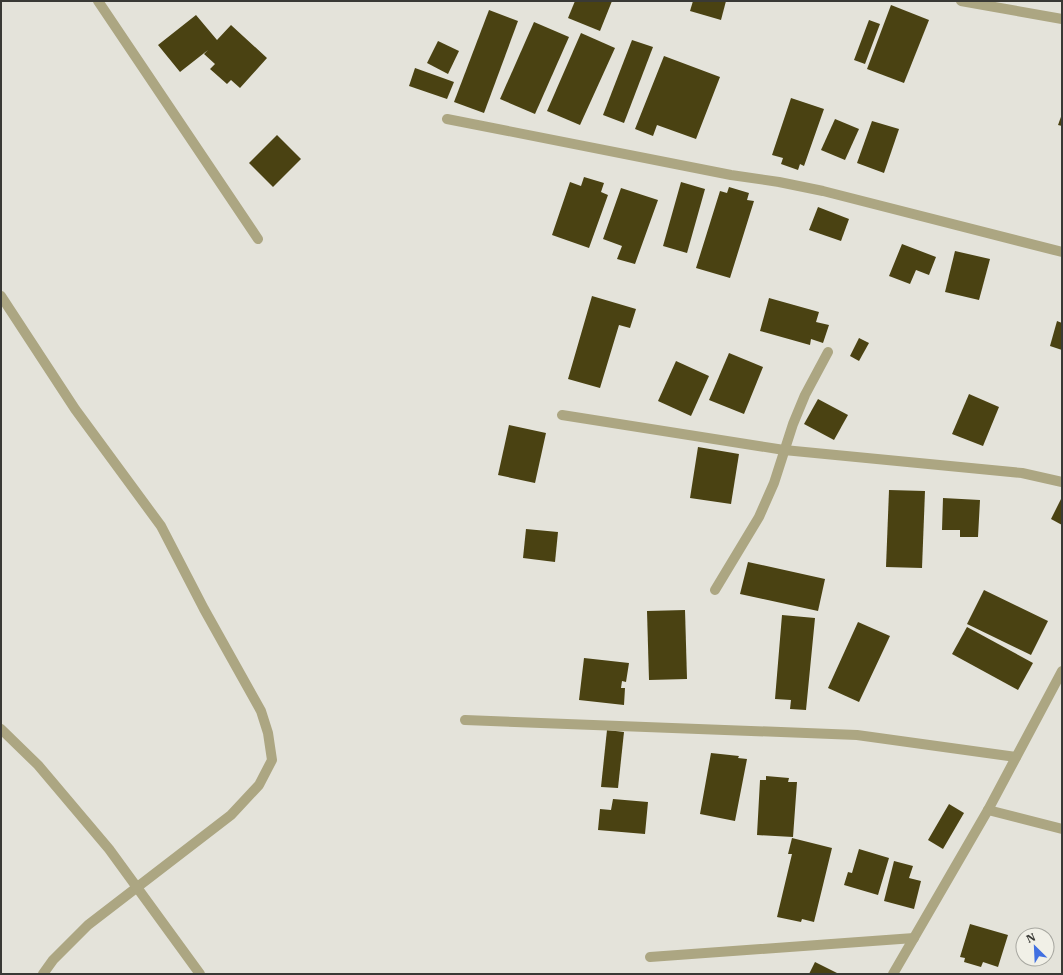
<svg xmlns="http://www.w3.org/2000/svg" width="1063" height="975" font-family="'IBM Plex Serif',serif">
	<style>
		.building { fill: #4a4212 }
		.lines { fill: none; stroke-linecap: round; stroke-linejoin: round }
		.minor { stroke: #aca682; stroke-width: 10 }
	</style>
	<rect width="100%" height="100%" fill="#e4e3da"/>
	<g class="building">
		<polygon points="575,1 612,1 600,31 568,18"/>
		<polygon points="693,1 726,1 721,20 690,11"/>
		<polygon points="891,5 929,20 904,83 867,69"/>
		<polygon points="489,10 518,21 484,113 454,102"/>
		<polygon points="196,15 217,40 231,25 267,58 240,88 231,80 227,84 210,69 215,64 204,54 208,50 180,72 158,45"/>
		<polygon points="869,20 880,24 865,64 854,60"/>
		<polygon points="534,22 569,37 535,114 500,99"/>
		<polygon points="581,33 615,48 580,125 547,111"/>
		<polygon points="632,40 653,47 624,123 603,115"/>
		<polygon points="438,41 459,51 448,74 427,63"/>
		<polygon points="664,56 720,77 696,139 657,125 653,136 635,129"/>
		<polygon points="415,68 454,82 447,99 409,86"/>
		<polygon points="791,98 824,109 804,166 800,164 798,170 781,164 783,158 772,155"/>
		<polygon points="1062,114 1062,126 1058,125"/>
		<polygon points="835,119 859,129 845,160 821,150"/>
		<polygon points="872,121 899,129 884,173 857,163"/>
		<polygon points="277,135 301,159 273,187 249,163"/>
		<polygon points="584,177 604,183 601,192 608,195 589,248 552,235 570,182 581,186"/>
		<polygon points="681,182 705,189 687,253 663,246"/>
		<polygon points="729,187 749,193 747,200 754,201 730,278 696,268 720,191 727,193"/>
		<polygon points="621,188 658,200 635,264 617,259 622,246 603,239"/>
		<polygon points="818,207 849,219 841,241 809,230"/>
		<polygon points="902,244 936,257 929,275 916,270 910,284 889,276"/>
		<polygon points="955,251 990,259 979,300 945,292"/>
		<polygon points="592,296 636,309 630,328 619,325 600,388 568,379"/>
		<polygon points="769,298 819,312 816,322 829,325 823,343 811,339 810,345 760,331"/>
		<polygon points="1057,321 1062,323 1062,350 1050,346"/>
		<polygon points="859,338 869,343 859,361 850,356"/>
		<polygon points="729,353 763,367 744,414 709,400"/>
		<polygon points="676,361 709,376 691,416 658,401"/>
		<polygon points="969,394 999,407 983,446 952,434"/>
		<polygon points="818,399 848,415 834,440 804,424"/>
		<polygon points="509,425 546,433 535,483 498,475"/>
		<polygon points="698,447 739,454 731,504 690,498"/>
		<polygon points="889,490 925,491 922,568 886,567"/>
		<polygon points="1062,497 1062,525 1051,519"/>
		<polygon points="943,498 980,500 978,537 960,537 960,530 942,530"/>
		<polygon points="526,529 558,532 555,562 523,558"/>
		<polygon points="748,562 825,579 818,611 740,594"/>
		<polygon points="984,590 1048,621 1031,655 967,624"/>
		<polygon points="685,610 687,679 649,680 647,611"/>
		<polygon points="782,615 815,618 806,710 790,709 791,700 775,699"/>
		<polygon points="858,622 890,636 859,702 828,688"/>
		<polygon points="967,627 1033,663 1018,690 952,654"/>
		<polygon points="584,658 629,663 626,682 622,681 621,688 625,688 624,705 579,700"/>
		<polygon points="607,730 624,732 618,788 601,787"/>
		<polygon points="711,753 739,756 738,758 747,759 735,821 700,814"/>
		<polygon points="766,776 789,778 788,782 797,782 793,837 757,835 760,780 766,780"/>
		<polygon points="613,799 648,802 645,834 598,830 600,809 611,810"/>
		<polygon points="949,804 964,813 943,849 928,840"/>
		<polygon points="792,838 832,848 814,922 802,919 801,922 777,917 792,854 788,854"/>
		<polygon points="859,849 889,858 878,895 844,885 848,872 852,873"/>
		<polygon points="894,861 913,866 909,878 921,881 914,909 884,901"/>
		<polygon points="970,924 1008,935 998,967 983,962 981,967 964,962 965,958 960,957"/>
		<polygon points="815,962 839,974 809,974"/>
	</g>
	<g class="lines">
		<g class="minor">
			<polyline points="98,1 258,239"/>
			<polyline points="961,1 1062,19"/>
			<polyline points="447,119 731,175 779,182 823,191 1062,252"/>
			<polyline points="1,296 75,409 161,526 204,609 261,711 268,733 272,760 259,785 231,815 88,925 53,960 43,974"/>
			<polyline points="562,415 784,450 1022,473 1062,482"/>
			<polyline points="715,590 759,517 774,483 793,424 805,395 828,352"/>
			<polyline points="465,720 857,735 1016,757"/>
			<polyline points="1,729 38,765 109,849 200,974"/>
			<polyline points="988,810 1062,829"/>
			<polyline points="650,957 914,938"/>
			<polyline points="893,974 988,810 1062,671"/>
		</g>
	</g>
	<rect width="1063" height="975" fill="none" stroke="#393935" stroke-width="4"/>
	<g transform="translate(1035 947) rotate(336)"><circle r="19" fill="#f1f0e7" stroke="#a7a7a0"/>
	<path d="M0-3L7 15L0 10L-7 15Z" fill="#4170e1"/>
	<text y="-6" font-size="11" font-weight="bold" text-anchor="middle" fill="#393935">N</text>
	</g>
</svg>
